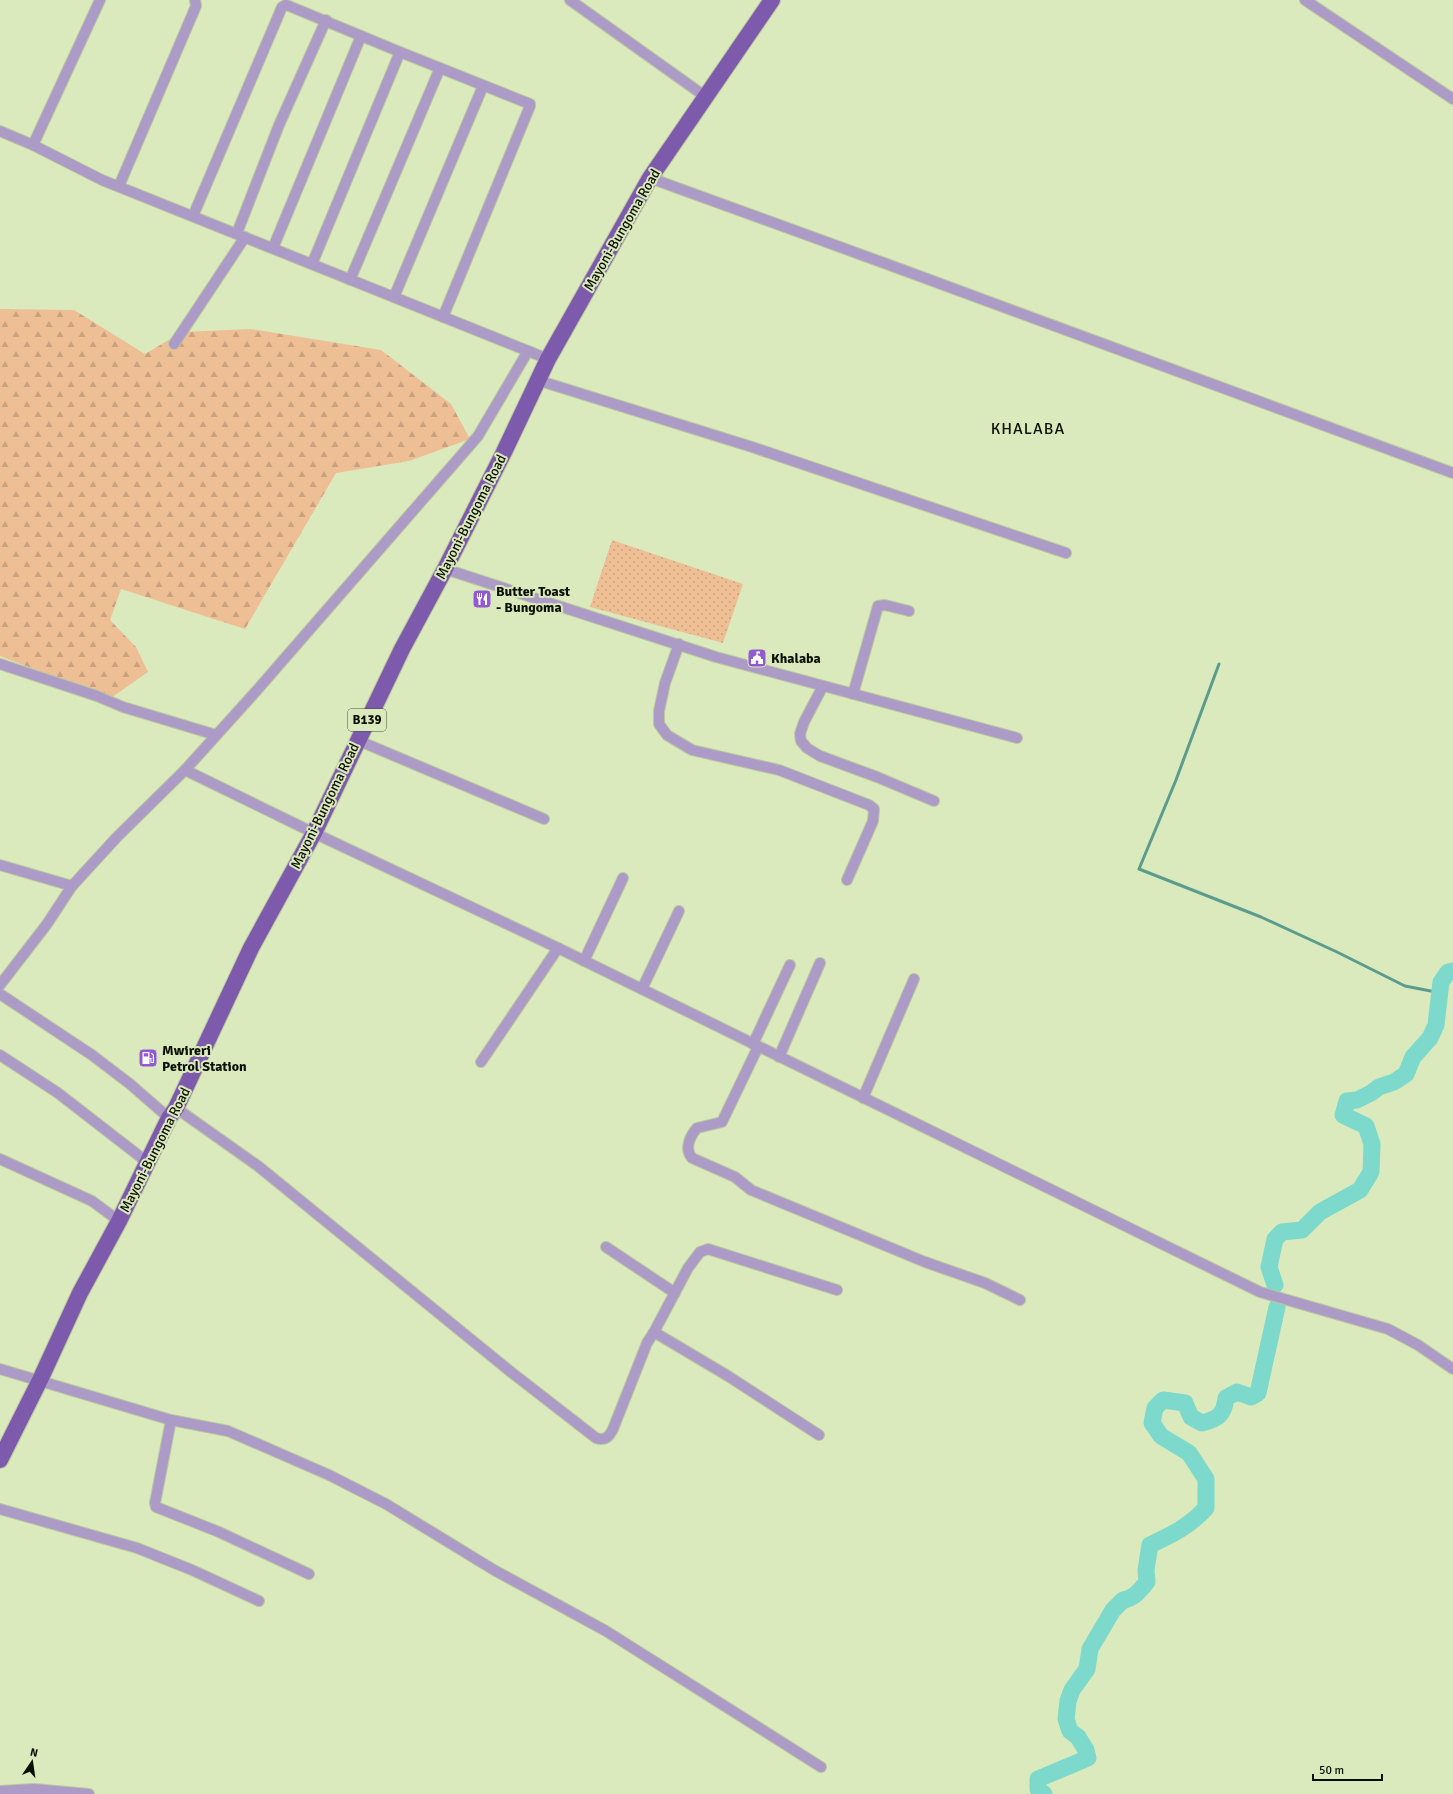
<svg xmlns="http://www.w3.org/2000/svg" width="1453" height="1794" font-family="Signika,sans-serif">
	<style>
		.grass { fill: url(#grass-dots) }
		.forest { fill: url(#forest-firs) }
		.lines { fill: none; stroke-linecap: round; stroke-linejoin: round }
		.stream { stroke: #5b9c8f; stroke-width: 3 }
		.river { stroke: #7dd9cb; stroke-width: 17 }
		.minor-casing { stroke: #bac79f; stroke-width: 12 }
		.primary-casing { stroke: #bac79f; stroke-width: 18 }
		.minor { stroke: #ac9ac7; stroke-width: 10 }
		.primary { stroke: #7e5aac; stroke-width: 16 }
		.labels { text-anchor: middle; dominant-baseline: central; stroke-width: 4; stroke-linejoin: round; paint-order: stroke }
		.shield { fill: #dbeabd; stroke: #49513a; stroke-width: 1 }
		.shield-label { font-size: 13px; font-weight: bold; fill: #0b0f02 }
		.street-label { font-size: 14px; fill: #0b0f02; stroke: #dbeabd }
		.poi-label { font-size: 14px; font-weight: bold; fill: #0b0f02; stroke: #dbeabd; text-anchor: start }
		.quarter-label { font-size: 16px; letter-spacing: 1px; fill: #0b0f02; stroke: #dbeabd }
	</style>
	<defs>
		<pattern id="grass-dots" width="8" height="8" patternUnits="userSpaceOnUse"><rect width="8" height="8" fill="#eebe95"/><path d="M2 2h.1M6 6h.1" fill="none" stroke="#cba27f" stroke-width="1.8" stroke-linecap="round"/></pattern>
		<pattern id="forest-firs" width="22" height="20" patternUnits="userSpaceOnUse"><rect width="22" height="20" fill="#eebe95"/><path d="M5 1l3.5 6h-7zM16 11l3.5 6h-7z" fill="#cba27f"/></pattern>
	</defs>
	<rect width="100%" height="100%" fill="#dbeabd"/>
	<polygon class="grass" points="612,540 743,584 723,643 590,607"/>
	<polygon class="forest" points="0,309 74,310 145,354 182,332 251,329 381,350 451,404 470,439 409,461 336,473 245,629 121,589 110,620 136,647 148,672 108,700 52,676 0,656"/>
	<g class="lines">
		<polyline class="stream" points="1219,664 1176,780 1139,869 1261,917 1337,952 1405,986 1441,993"/>
		<g class="river">
			<polyline points="1275,1285 1269,1267 1275,1239 1282,1232 1302,1230 1320,1212 1360,1190 1371,1172 1372,1144 1366,1126 1343,1115 1347,1101 1357,1100 1371,1093 1379,1087 1394,1082 1406,1074 1413,1057 1430,1038 1436,1025 1441,982 1448,972 1453,971"/>
			<path d="M1044,1794l-6,-5v-10l50,-21 -2,-8 -8,-13 -8,-6 -4,-12 2,-18 4,-11 15,-21 3,-20 23,-39 10,-10c11,-1 17,-10 24,-18l-1,-12 4,-25c21,-10 40,-19 56,-37v-29l-17,-26 -28,-17 -9,-13 3,-15 8,-8 22,3 6,14 11,6c16,-4 22,-8 24,-25l11,-6 14,5 7,-4 19,-86"/>
		</g>
		<g class="minor-casing">
			<g id="minor">
				<polyline points="570,0 706,97"/>
				<polyline points="1305,0 1453,99"/>
				<polyline points="0,131 33,145 102,180 548,359"/>
				<polyline points="33,145 100,0"/>
				<polyline points="650,178 884,263 1453,473"/>
				<polyline points="119,186 196,6 195,0"/>
				<polyline points="193,216 282,7 286,5 289,6 400,52 530,104 530,106 443,317"/>
				<polyline points="237,233 279,125 326,20"/>
				<polyline points="273,248 361,36"/>
				<polyline points="312,264 400,52"/>
				<polyline points="350,280 440,68"/>
				<polyline points="394,297 483,86"/>
				<polyline points="174,344 245,237"/>
				<polyline points="537,380 752,447 1066,553"/>
				<polyline points="445,569 716,657 1017,738"/>
				<polyline points="679,644 665,683 659,711 659,724 667,735 692,750 779,770 869,805 874,809 873,821 847,880"/>
				<polyline points="0,664 97,696 123,707 216,735"/>
				<polyline points="823,686 804,722 800,734 801,741 807,748 820,756 877,777 934,801"/>
				<polyline points="853,694 878,606 885,605 909,611"/>
				<polyline points="357,740 544,819"/>
				<polyline points="185,770 314,833 558,948 1260,1292 1388,1329 1418,1345 1453,1369"/>
				<polyline points="0,865 72,886"/>
				<polyline points="584,961 623,878"/>
				<polyline points="0,985 47,924 72,886 117,837 185,770 258,689 478,436 528,351"/>
				<polyline points="642,989 679,911"/>
				<polyline points="0,994 92,1055 130,1084 169,1118"/>
				<polyline points="753,1044 790,965"/>
				<path d="M758,1047l-36,75 -25,6c-7,8 -13,21 -5,30l43,19 16,13 174,72 60,21 35,17"/>
				<polyline points="0,1055 58,1093 147,1162"/>
				<polyline points="779,1057 820,963"/>
				<polyline points="481,1062 558,948"/>
				<polyline points="863,1098 914,979"/>
				<path d="M176,1108l82,58 253,206 85,66c9,3 13,-1 17,-9l34,-86 7,-11 74,44 91,59"/>
				<polyline points="0,1159 92,1201 119,1221"/>
				<polyline points="606,1247 675,1293"/>
				<polyline points="654,1332 688,1268 700,1252 708,1249 837,1290"/>
				<polyline points="0,1369 171,1420 228,1431 329,1475 386,1504 494,1570 606,1631 821,1767"/>
				<polyline points="171,1420 155,1503 156,1507 219,1532 309,1574"/>
				<polyline points="0,1509 137,1548 192,1570 259,1601"/>
				<polyline points="0,1791 34,1789 89,1794"/>
			</g>
		</g>
		<g class="primary-casing">
			<polyline id="primary" points="0,1460 40,1380 80,1293 119,1221 169,1118 176,1108 251,948 314,833 402,649 445,569 504,452 548,359 650,178 772,0"/>
		</g>
		<use href="#minor" class="minor"/>
		<use href="#primary" class="primary"/>
	</g>
	<defs>
		<g id="restaurant-square" transform="scale(1)"><rect x="-9" y="-9" width="18" height="18" rx="4" fill="#925ad2" stroke="#dbeabd"/><path d="M-5-6h1v4h1v-4h1v4h1v-4h1v5L-1.5 .5V6h-2V.5L-5-1ZM5-6V6H3V1.5H1.5Q1.5-4 5-6Z" fill="#fff"/></g>
		<g id="civic-square" transform="scale(1)"><rect x="-9" y="-9" width="18" height="18" rx="4" fill="#925ad2" stroke="#dbeabd"/><path d="M-.6-6.5H3V-4.5H.6V-3L4-1V1h2V6H-6V1h2V-1L-.6-3ZM-1.2 2.5V6h2.4V2.5Z" fill="#fff"/></g>
		<g id="fuel-square" transform="scale(1)"><rect x="-9" y="-9" width="18" height="18" rx="4" fill="#925ad2" stroke="#dbeabd"/><path d="M-5.5-6h7V0h2V4h1.3V-2.5L3-4.5l.8-.8L6-3V5H2.5V1h-1V6h-7ZM-4.2-4.7v3.2H.2V-4.7Z" fill="#fff"/></g>
	</defs>
	<g fill-rule="evenodd">
		<use href="#restaurant-square" x="482" y="599"/>
		<use href="#civic-square" x="757" y="658"/>
		<use href="#fuel-square" x="148" y="1058"/>
	</g>
	<g class="labels">
		<rect class="shield" x="348" y="709" width="38" height="22" rx="3"/>
		<g class="shield-label">
			<text x="367" y="720">B139</text>
		</g>
		<g class="street-label">
			<text transform="translate(622 230) rotate(-60)">Mayoni-Bungoma Road</text>
			<text transform="translate(471 517) rotate(-63)">Mayoni-Bungoma Road</text>
			<text transform="translate(325 806) rotate(-64)">Mayoni-Bungoma Road</text>
			<text transform="translate(155 1150) rotate(-63)">Mayoni-Bungoma Road</text>
		</g>
		<g class="poi-label">
			<text x="496" y="591">Butter Toast<tspan x="496" dy="16">- Bungoma</tspan></text>
			<text x="771" y="658">Khalaba</text>
			<text x="162" y="1050">Mwireri<tspan x="162" dy="16">Petrol Station</tspan></text>
		</g>
		<g class="quarter-label">
			<text x="1028" y="429">KHALABA</text>
		</g>
	</g>
	<g transform="translate(32 1762) rotate(13)" stroke="#dbeabd" stroke-width="3" paint-order="stroke">
	<path d="M0-3L7 15L0 10L-7 15Z" fill="#0b0f02"/>
	<text y="-6" font-size="11" font-weight="bold" text-anchor="middle" fill="#0b0f02">N</text>
	</g>
	<path d="M1313 1774v6h69v-6" fill="none" stroke="#0b0f02" stroke-width="2"/>
	<text x="1319" y="1774" font-size="12" fill="#0b0f02" stroke="#dbeabd" stroke-width="3" paint-order="stroke">50 m</text>
</svg>
